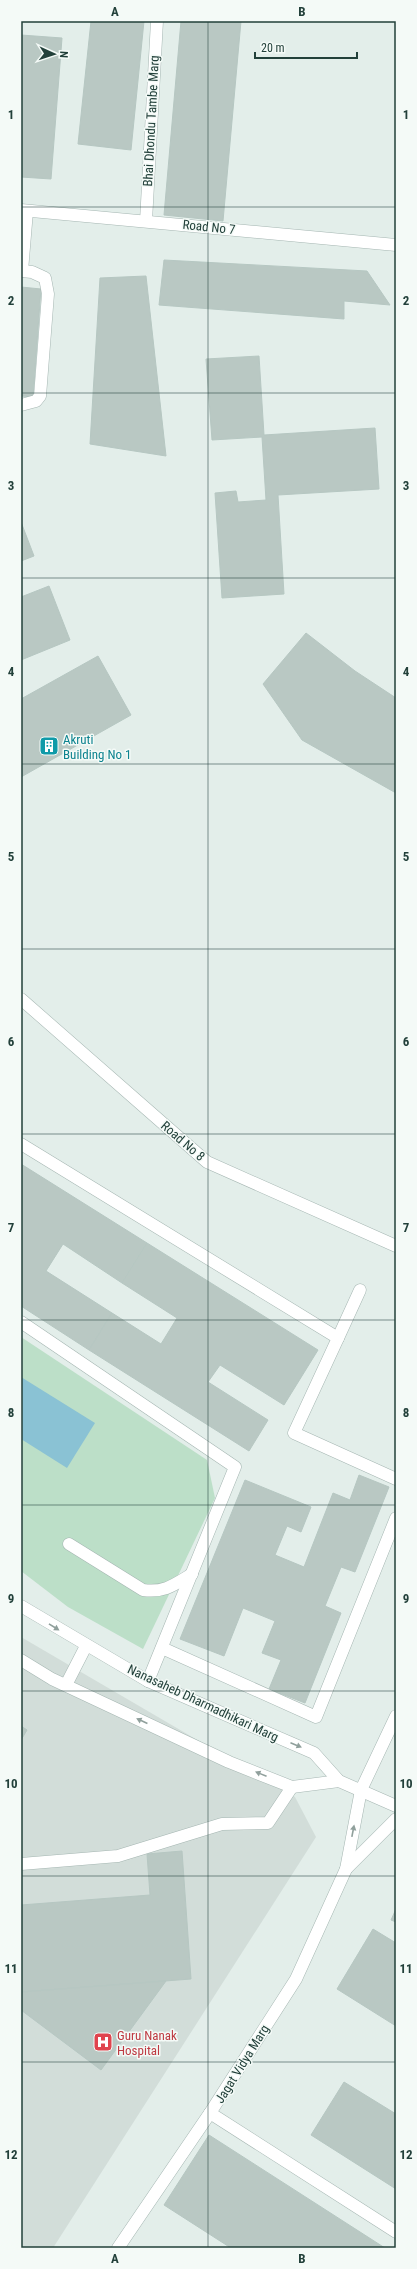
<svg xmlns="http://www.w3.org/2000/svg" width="417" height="2269" font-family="'Roboto Condensed',sans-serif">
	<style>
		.built { fill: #d2ddd9 }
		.green { fill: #bcdfc8 }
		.water { fill: #8ac2d4 }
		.building { fill: #b9c8c3; stroke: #b6c7c2 }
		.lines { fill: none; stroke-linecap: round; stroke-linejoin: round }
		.minor-casing { stroke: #a5b6b2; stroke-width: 13 }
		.minor { stroke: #fff; stroke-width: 12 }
		.oneway { fill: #90a09c }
		.grid { fill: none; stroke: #22403a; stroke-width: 1; stroke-opacity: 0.55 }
		.labels { text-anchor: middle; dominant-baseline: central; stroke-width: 3; stroke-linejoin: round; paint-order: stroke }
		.street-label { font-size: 13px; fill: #22403a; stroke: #f4faf7 }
		.culture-label { font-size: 13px; fill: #0d838f; stroke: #f4faf7; text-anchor: start }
		.health-label { font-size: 13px; fill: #be3a42; stroke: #f4faf7; text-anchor: start }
		.neatline { fill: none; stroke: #22403a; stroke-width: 1.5 }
		.grid-label { font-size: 13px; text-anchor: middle; font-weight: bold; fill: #22403a }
	</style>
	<rect width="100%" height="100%" fill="#e3eeea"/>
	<polygon class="built" points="21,1637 295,1797 316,1837 53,2248 21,2248"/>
	<polygon class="green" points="21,1337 207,1460 215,1498 143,1649 68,1607 21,1571"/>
	<polygon class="water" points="21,1377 95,1423 67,1468 21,1439"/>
	<g class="building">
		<polygon points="91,21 144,21 131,150 78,144"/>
		<polygon points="181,21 241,21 223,221 164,215"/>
		<polygon points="21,35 62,38 51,179 21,177"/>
		<polygon points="164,260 367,271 390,305 344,301 344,319 159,305"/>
		<polygon points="146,276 166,456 90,444 100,278"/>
		<polygon points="21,287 41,289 33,397 21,396"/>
		<polygon points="259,356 264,435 375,428 379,489 278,495 284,594 222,598 215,493 236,491 238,502 266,500 262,437 212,440 206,359"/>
		<polygon points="21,522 34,556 21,561"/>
		<polygon points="49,586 70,640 21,660 21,597"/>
		<polygon points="306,633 355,671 396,698 396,793 302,740 263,684"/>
		<polygon points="98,656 131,715 21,777 21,699"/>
		<polygon points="21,1164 147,1243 122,1283 63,1244 46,1271 112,1313 89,1350 21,1306"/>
		<polygon points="147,1243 318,1350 284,1405 220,1365 208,1382 268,1420 249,1451 89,1350 112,1313 161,1344 177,1318 122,1283"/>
		<polygon points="359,1475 389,1487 355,1572 341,1567 325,1606 341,1613 305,1703 269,1689 281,1660 262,1653 275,1621 243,1608 224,1656 180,1639 245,1480 311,1507 301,1532 287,1526 275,1555 304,1567 333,1493 350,1500"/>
		<polygon points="21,1726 27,1730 21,1740"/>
		<polygon points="182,1851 191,1979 21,1992 21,1905 150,1895 147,1854"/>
		<polygon points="396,1909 396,1922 391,1920"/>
		<polygon points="373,1929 396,1943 396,2026 337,1989"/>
		<polygon points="166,1981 101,2070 21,2010 21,1992"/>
		<polygon points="344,2082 396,2114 396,2189 311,2135"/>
		<polygon points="209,2135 385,2248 231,2248 164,2205"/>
	</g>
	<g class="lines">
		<g class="minor-casing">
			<g id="minor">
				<polyline points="21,210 396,245"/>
				<polyline points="146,221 157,21"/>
				<polyline points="21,271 32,272 45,278 48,294 40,396 36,401 21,405"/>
				<polyline points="22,271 27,211"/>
				<polyline points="21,999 207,1162 396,1246"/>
				<polyline points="21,1144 338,1338 294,1433 396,1479"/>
				<polyline points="21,1322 235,1467 148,1681"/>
				<polyline points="338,1338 360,1290"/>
				<path d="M69,1544l74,46c21,3 31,-5 49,-16"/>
				<polyline points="21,1606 148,1681 314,1753 339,1781 396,1806"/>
				<polyline points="162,1648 316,1717 396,1518"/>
				<polyline points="21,1660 52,1679 229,1762 292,1787 339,1781"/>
				<polyline points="66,1685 86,1646"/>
				<polyline points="21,1864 118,1856 222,1824 268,1823 292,1787"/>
				<polyline points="346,1869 396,1819"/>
				<polyline points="210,2113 396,2232"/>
				<polyline points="118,2248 210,2113 296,1979 346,1869 361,1790 396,1716"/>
			</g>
		</g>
		<use href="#minor" class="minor"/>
	</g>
	<defs><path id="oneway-solid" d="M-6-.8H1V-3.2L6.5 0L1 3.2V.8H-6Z"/></defs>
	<g class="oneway">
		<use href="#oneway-solid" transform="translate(54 1627) rotate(32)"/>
		<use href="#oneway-solid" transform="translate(142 1721) rotate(-155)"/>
		<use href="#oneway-solid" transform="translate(296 1745) rotate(23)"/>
		<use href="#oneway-solid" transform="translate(261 1774) rotate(-158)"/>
		<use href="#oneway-solid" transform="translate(353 1831) rotate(-79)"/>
	</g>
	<path class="grid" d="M208,21v2227M21,207h375M21,393h375M21,578h375M21,764h375M21,949h375M21,1134h375M21,1320h375M21,1505h375M21,1691h375M21,1876h375M21,2062h375"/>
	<defs>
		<g id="building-square" transform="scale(1)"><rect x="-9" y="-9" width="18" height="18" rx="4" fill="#0f9aa8" stroke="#f4faf7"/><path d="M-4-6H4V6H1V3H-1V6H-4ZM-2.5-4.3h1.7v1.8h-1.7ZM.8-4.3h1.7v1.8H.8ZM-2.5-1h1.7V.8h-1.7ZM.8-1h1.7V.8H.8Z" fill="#fff"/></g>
		<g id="hospital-square" transform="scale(1)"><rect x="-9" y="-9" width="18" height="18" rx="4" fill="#e0444e" stroke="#f4faf7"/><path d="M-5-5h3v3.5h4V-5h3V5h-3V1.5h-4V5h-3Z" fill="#fff"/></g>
	</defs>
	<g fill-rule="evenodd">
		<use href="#building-square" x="49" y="746"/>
		<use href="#hospital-square" x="103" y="2042"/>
	</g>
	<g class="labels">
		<g class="street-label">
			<text transform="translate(151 121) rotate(-87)">Bhai Dhondu Tambe Marg</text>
			<text transform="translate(209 227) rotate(6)">Road No 7</text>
			<text transform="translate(183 1141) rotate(41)">Road No 8</text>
			<text transform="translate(203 1703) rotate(25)">Nanasaheb Dharmadhikari Marg</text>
			<text transform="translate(242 2064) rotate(-58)">Jagat Vidya Marg</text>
		</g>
		<g class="culture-label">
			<text x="63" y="739">Akruti<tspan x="63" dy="15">Building No 1</tspan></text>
		</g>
		<g class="health-label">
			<text x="117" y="2035">Guru Nanak<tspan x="117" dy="15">Hospital</tspan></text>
		</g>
	</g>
	<rect width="417" height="2269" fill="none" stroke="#f4faf7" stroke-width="44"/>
	<g transform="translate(54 54) rotate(93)" stroke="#f4faf7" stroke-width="3" paint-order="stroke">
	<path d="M0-3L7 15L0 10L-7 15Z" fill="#22403a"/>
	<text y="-6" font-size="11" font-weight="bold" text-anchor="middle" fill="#22403a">N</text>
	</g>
	<path d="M255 52v6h102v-6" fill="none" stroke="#22403a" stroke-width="2"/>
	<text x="261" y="52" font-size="12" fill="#22403a" stroke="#f4faf7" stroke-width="3" paint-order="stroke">20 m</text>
	<rect x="22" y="22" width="373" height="2225" class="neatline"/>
	<g class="grid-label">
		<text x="115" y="16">A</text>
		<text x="302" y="16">B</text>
		<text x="11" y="119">1</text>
		<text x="406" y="119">1</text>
		<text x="11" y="305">2</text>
		<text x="406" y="305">2</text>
		<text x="11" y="490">3</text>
		<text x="406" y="490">3</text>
		<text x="11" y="676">4</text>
		<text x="406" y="676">4</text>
		<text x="11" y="861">5</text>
		<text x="406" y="861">5</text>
		<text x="11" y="1046">6</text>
		<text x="406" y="1046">6</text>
		<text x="11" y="1232">7</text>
		<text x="406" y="1232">7</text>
		<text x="11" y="1417">8</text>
		<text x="406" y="1417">8</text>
		<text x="11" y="1603">9</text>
		<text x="406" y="1603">9</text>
		<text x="11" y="1788">10</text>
		<text x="406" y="1788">10</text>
		<text x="11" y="1973">11</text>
		<text x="406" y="1973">11</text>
		<text x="11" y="2159">12</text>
		<text x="406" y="2159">12</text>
		<text x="115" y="2263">A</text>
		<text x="302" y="2263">B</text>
	</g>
</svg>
